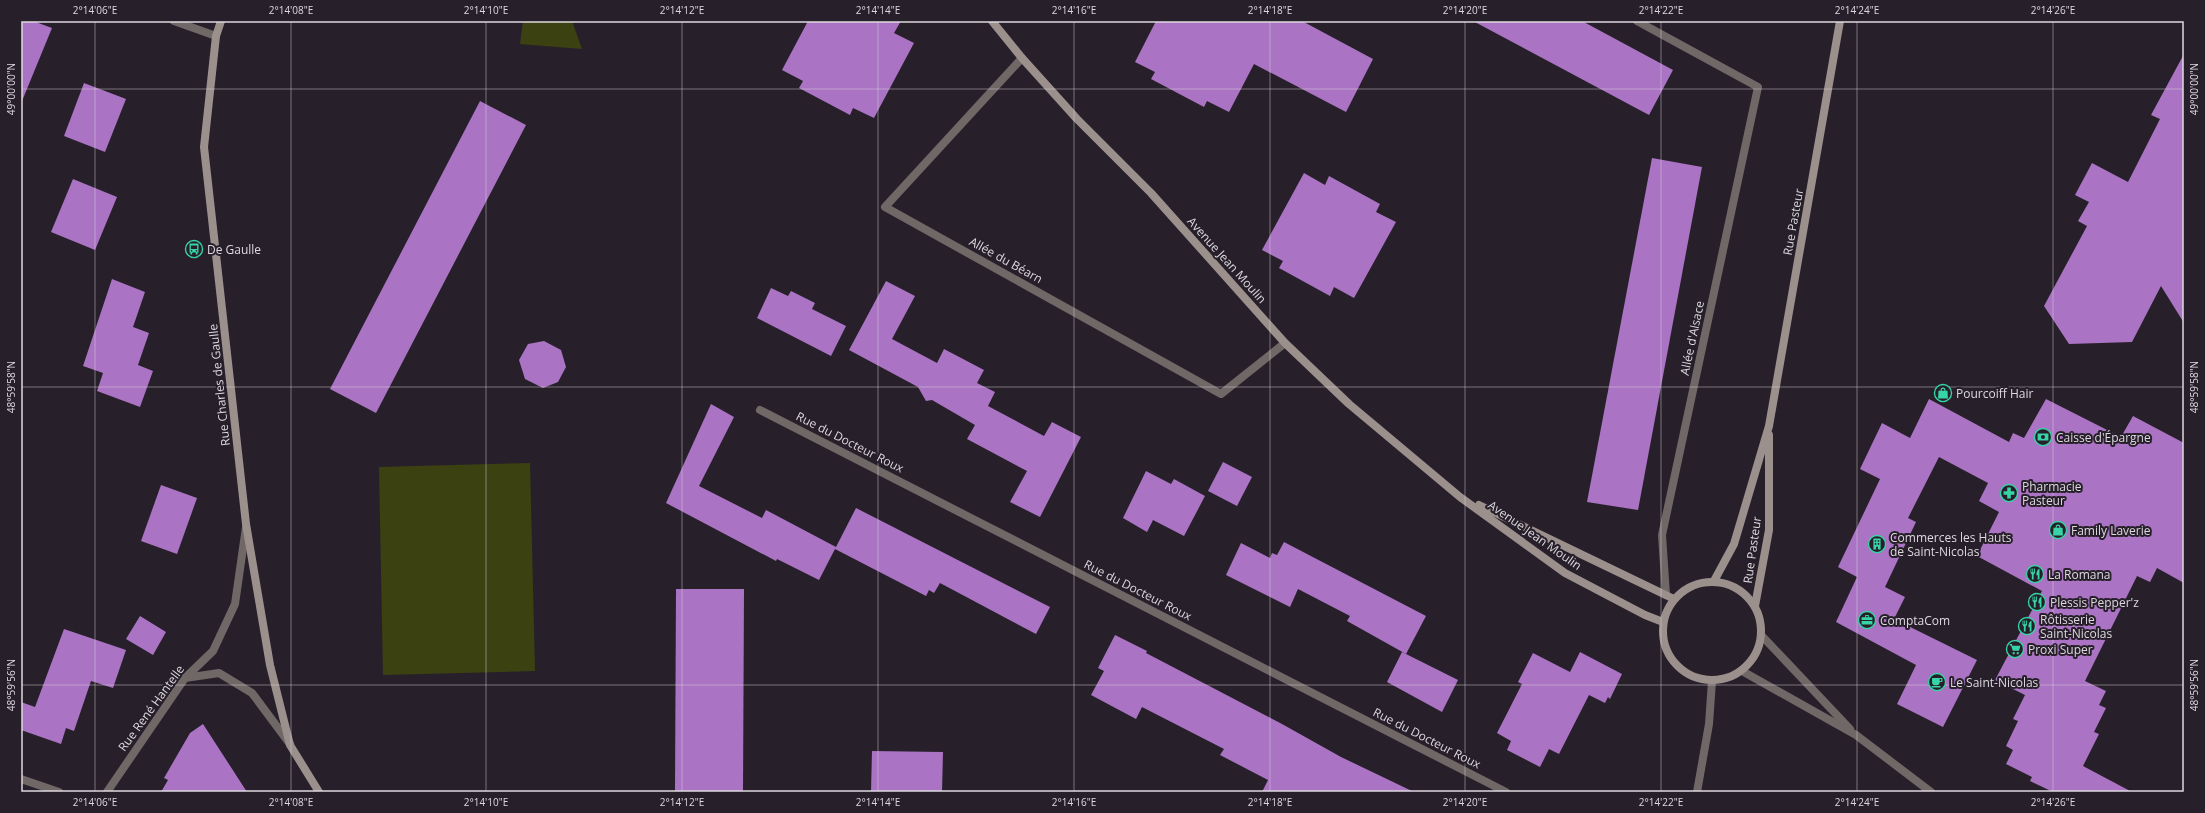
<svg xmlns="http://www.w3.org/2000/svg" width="2205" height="813" font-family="'Open Sans',sans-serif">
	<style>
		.green { fill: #3c4112 }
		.building { fill: #aa73c3 }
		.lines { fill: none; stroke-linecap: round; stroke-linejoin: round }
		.street { stroke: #706866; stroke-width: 8 }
		.secondary { stroke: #9c908d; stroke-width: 8 }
		.ticks { fill: none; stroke: #ded9e0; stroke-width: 1; stroke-opacity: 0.45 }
		.labels { text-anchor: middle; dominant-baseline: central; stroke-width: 4; stroke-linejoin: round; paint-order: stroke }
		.street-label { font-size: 12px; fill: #ded9e0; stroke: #27202a }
		.poi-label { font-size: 12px; fill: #ded9e0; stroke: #27202a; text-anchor: start }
		.neatline { fill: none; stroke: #ded9e0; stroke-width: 1.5 }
		.ticks-label { font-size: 10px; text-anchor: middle; fill: #ded9e0 }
	</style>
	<rect width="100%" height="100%" fill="#27202a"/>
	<g class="green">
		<polygon points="523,21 572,21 582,49 520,44"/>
		<polygon points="530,463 535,671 383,675 379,467"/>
	</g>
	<g class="building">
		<polygon points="21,21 33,21 52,28 22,101"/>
		<polygon points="808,21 901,21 894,33 914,43 874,118 853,108 850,115 799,88 803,81 782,70"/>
		<polygon points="1156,21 1302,21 1373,59 1346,112 1254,64 1229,112 1207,101 1204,107 1151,79 1155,72 1135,62"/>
		<polygon points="1473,21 1582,21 1673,70 1649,115"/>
		<polygon points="2184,54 2184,323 2161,286 2132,342 2069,344 2044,306 2087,226 2078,221 2089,202 2075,195 2092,163 2128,182 2160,119 2151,115"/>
		<polygon points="84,83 126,99 105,152 64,136"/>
		<polygon points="480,101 526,125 376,413 330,389"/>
		<polygon points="1652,158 1702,167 1638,510 1587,502"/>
		<polygon points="1304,173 1325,185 1329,176 1380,204 1376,212 1396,222 1354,298 1334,287 1330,296 1279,268 1283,261 1262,250"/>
		<polygon points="73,179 117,197 95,250 51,232"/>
		<polygon points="112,279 145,292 133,327 149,333 138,365 153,371 140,407 97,391 103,373 83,366"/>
		<polygon points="886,281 915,296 892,339 937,363 944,349 984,370 977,383 995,392 988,406 1044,436 1052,422 1081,437 1040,517 1010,502 1027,471 967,439 975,425 932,400 926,401 918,387 849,350"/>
		<polygon points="771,288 788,296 791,291 815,303 812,309 846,326 831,356 757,318"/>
		<polygon points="544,341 561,350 566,367 558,382 543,388 525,379 519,360 528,344"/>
		<polygon points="1929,399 2009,442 2013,433 2024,438 2046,399 2121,437 2133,416 2184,443 2184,583 2157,568 2150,582 2137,576 2085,681 2106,691 2099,705 2106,708 2094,732 2099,734 2083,766 2132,792 2053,792 2030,781 2032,777 2006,764 2013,750 2006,746 2018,721 2013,719 2025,695 1995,680 2042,591 1977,556 1999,512 1979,501 1988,483 1939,457 1908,518 1916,522 1885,587 1905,597 1894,619 1977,660 1943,727 1897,704 1916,665 1836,622 1857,577 1838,567 1880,479 1860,469 1882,423 1910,438"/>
		<polygon points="711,404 734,417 699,486 762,518 766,510 836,547 856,508 1050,607 1036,634 940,583 934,593 929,590 926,596 835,549 819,580 777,559 776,561 666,503"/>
		<polygon points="1223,462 1252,477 1237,506 1208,491"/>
		<polygon points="1146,471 1171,484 1174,479 1205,496 1184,536 1153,520 1147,532 1123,518"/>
		<polygon points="161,485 197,498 177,554 141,541"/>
		<polygon points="1284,542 1426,616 1406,654 1347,621 1350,616 1298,589 1290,607 1226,575 1241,543 1270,558 1272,553 1277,555"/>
		<polygon points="676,589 744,589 743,792 675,792"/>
		<polygon points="140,616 166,632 153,655 126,639"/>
		<polygon points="64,629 126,650 113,688 91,681 74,731 66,728 61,744 21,730 21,702 35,707"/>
		<polygon points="1115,635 1147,651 1146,653 1282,724 1341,757 1414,792 1262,792 1268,780 1220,755 1224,749 1142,707 1136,719 1091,695 1104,671 1098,668"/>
		<polygon points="1402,652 1458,680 1442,712 1387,682"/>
		<polygon points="1580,652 1622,674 1610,699 1608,697 1605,703 1589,695 1559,754 1549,749 1540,767 1507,750 1511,741 1497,733 1522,684 1518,682 1533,653 1570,672"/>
		<polygon points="203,724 247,792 161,792 168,780 164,778 190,733"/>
		<polygon points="872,751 943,752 942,792 871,792"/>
	</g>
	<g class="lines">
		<g class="street">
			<polyline points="174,21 216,36"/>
			<polyline points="1637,21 1758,87 1662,535 1666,595"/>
			<polyline points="1022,58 885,207 1221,394 1285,343"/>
			<polyline points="760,410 1506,792"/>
			<polyline points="1762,636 1850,729"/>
			<polyline points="1742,671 1856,735 1931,792"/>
			<polyline points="185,678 219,673 252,693 290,744"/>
			<polyline points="21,779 59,792"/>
			<polyline points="107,792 185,678 213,651 235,604 246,527"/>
			<polyline points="1697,792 1709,724 1712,681"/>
		</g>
		<g class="secondary">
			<polyline points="221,21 216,36 204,147 246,524 270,665 290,745 319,792"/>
			<polyline points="992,21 1022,58 1077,119 1151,193 1285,343 1349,404 1460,497 1565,573 1645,615 1663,622"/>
			<polyline points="1479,505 1674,599"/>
			<polyline points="1714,581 1734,544 1769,426 1840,21"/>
			<circle cx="1712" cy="631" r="49"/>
			<polyline points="1755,606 1769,530 1769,435"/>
		</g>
	</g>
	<path class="ticks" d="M95,21v771M291,21v771M486,21v771M682,21v771M878,21v771M1074,21v771M1270,21v771M1465,21v771M1661,21v771M1857,21v771M2053,21v771M21,89h2163M21,387h2163M21,685h2163"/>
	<defs>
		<g id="bus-ring" transform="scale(0.9)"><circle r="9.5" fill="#27202a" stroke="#36d4a7" stroke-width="1.5"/><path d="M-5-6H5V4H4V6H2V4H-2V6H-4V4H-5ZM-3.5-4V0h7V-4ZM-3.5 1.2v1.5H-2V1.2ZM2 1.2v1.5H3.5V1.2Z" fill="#36d4a7"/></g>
		<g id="shop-ring" transform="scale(0.9)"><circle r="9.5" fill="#27202a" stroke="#36d4a7" stroke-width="1.5"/><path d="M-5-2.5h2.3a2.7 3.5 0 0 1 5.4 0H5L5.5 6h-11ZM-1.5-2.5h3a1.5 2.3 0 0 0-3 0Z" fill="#36d4a7"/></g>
		<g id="bank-ring" transform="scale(0.9)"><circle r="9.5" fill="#27202a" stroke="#36d4a7" stroke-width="1.5"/><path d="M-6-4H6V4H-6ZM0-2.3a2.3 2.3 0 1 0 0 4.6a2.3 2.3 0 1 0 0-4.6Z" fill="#36d4a7"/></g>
		<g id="pharmacy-ring" transform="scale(0.9)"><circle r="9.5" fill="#27202a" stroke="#36d4a7" stroke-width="1.5"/><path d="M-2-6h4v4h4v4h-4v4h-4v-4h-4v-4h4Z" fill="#36d4a7"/></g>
		<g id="building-ring" transform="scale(0.9)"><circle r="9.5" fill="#27202a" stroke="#36d4a7" stroke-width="1.5"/><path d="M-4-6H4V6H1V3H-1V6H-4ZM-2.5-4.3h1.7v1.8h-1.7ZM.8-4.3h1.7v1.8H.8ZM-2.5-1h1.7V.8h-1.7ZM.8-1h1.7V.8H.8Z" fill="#36d4a7"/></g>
		<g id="restaurant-ring" transform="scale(0.9)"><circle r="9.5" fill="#27202a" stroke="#36d4a7" stroke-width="1.5"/><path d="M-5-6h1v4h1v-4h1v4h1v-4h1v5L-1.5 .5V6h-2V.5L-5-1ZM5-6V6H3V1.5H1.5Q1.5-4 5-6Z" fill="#36d4a7"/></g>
		<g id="office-ring" transform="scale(0.9)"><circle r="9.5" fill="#27202a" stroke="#36d4a7" stroke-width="1.5"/><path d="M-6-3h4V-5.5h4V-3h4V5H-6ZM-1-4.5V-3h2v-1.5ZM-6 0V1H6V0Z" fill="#36d4a7"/></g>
		<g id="supermarket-ring" transform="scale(0.9)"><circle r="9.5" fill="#27202a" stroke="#36d4a7" stroke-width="1.5"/><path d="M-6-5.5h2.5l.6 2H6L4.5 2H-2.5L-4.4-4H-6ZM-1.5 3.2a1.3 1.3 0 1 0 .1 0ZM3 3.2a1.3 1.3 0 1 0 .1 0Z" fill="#36d4a7"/></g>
		<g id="cafe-ring" transform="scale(0.9)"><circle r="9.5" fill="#27202a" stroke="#36d4a7" stroke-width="1.5"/><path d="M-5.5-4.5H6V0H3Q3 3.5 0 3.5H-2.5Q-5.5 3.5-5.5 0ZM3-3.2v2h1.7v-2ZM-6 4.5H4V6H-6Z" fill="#36d4a7"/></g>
	</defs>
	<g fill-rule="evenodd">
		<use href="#bus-ring" x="194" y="249"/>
		<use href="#shop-ring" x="1943" y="393"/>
		<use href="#bank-ring" x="2043" y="437"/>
		<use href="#pharmacy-ring" x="2009" y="493"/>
		<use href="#shop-ring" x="2058" y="530"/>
		<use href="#building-ring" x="1877" y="544"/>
		<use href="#restaurant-ring" x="2035" y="574"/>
		<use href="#restaurant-ring" x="2037" y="602"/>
		<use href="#office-ring" x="1867" y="620"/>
		<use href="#restaurant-ring" x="2027" y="626"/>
		<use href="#supermarket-ring" x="2015" y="649"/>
		<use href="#cafe-ring" x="1937" y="682"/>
	</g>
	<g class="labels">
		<g class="street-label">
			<text transform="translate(1793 222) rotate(-80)">Rue Pasteur</text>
			<text transform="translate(1006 260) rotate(29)">Allée du Béarn</text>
			<text transform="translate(1227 260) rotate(48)">Avenue Jean Moulin</text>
			<text transform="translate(1692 338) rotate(-78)">Allée d'Alsace</text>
			<text transform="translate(219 385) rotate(-96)">Rue Charles de Gaulle</text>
			<text transform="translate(850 442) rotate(27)">Rue du Docteur Roux</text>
			<text transform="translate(1535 535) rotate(35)">Avenue Jean Moulin</text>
			<text transform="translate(1752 550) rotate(-82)">Rue Pasteur</text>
			<text transform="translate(1138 590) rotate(27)">Rue du Docteur Roux</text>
			<text transform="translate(151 708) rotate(-54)">Rue René Hantelle</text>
			<text transform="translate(1427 738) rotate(27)">Rue du Docteur Roux</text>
		</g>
		<g class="poi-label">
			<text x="207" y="249">De Gaulle</text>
			<text x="1956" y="393">Pourcoiff Hair</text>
			<text x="2056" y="437">Caisse d'Épargne</text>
			<text x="2022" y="486">Pharmacie<tspan x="2022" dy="14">Pasteur</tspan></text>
			<text x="2071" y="530">Family Laverie</text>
			<text x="1890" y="537">Commerces les Hauts<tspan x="1890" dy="14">de Saint-Nicolas</tspan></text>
			<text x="2048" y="574">La Romana</text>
			<text x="2050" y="602">Plessis Pepper'z</text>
			<text x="2040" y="619">Rôtisserie<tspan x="2040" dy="14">Saint-Nicolas</tspan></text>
			<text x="1880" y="620">ComptaCom</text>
			<text x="2028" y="649">Proxi Super</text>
			<text x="1950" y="682">Le Saint-Nicolas</text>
		</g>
	</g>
	<rect width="2205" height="813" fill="none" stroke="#27202a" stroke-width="44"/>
	<rect x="22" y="22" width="2161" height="769" class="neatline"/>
	<g class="ticks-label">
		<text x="95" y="14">2°14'06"E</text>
		<text x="291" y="14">2°14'08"E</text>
		<text x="486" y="14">2°14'10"E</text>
		<text x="682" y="14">2°14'12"E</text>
		<text x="878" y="14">2°14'14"E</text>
		<text x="1074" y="14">2°14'16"E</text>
		<text x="1270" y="14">2°14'18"E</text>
		<text x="1465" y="14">2°14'20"E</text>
		<text x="1661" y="14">2°14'22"E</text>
		<text x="1857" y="14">2°14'24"E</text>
		<text x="2053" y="14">2°14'26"E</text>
		<text transform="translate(11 89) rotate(-90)" y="4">49°00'00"N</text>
		<text transform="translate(2194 89) rotate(-90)" y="4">49°00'00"N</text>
		<text transform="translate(11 387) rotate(-90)" y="4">48°59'58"N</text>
		<text transform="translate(2194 387) rotate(-90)" y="4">48°59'58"N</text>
		<text transform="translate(11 685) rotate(-90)" y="4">48°59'56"N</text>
		<text transform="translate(2194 685) rotate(-90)" y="4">48°59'56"N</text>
		<text x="95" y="806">2°14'06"E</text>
		<text x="291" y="806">2°14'08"E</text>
		<text x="486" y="806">2°14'10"E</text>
		<text x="682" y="806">2°14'12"E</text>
		<text x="878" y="806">2°14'14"E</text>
		<text x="1074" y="806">2°14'16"E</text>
		<text x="1270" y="806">2°14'18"E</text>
		<text x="1465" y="806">2°14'20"E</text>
		<text x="1661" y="806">2°14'22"E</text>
		<text x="1857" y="806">2°14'24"E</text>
		<text x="2053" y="806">2°14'26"E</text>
	</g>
</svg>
